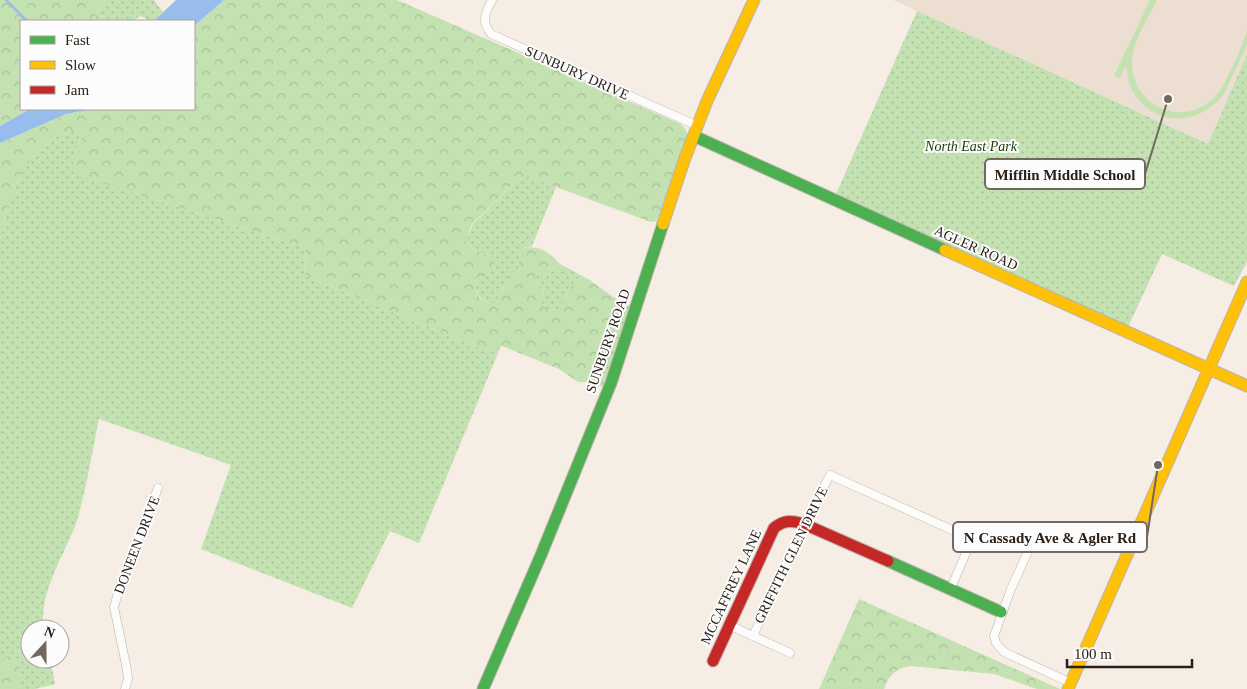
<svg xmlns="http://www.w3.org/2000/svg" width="1247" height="689" font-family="'Times New Roman',serif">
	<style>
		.education { fill: #ecdfd1 }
		.green { fill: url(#green-dots) }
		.forest { fill: url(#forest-crowns) }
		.pitch { fill: #c4e1b2 }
		.water { fill: #98bded }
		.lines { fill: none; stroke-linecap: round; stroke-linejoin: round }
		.stream { stroke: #98bded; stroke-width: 2.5 }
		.street-casing { stroke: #bcb3ab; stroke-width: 9 }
		.fast-casing { stroke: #bcb3ab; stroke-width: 13 }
		.slow-casing { stroke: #bcb3ab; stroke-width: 13 }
		.jam-casing { stroke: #bcb3ab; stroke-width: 13 }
		.street { stroke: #fefcfb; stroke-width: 8 }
		.fast { stroke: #4caf50; stroke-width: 11 }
		.slow { stroke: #ffc107; stroke-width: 11 }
		.jam { stroke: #c62828; stroke-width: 11 }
		.labels { text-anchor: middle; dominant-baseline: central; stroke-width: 4; stroke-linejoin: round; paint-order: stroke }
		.street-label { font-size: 14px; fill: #2b2017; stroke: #fcfcfc }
		.park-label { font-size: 14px; font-style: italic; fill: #153b04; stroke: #fcfcfc }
		.leader { fill: none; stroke: #72685f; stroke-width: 2 }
		.callout-dot { fill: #72685f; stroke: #fcfcfc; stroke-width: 2 }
		.callout { fill: #fcfcfc; stroke: #72685f; stroke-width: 2 }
		.callout-label { font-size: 15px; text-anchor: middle; font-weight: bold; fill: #2b2017 }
	</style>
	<defs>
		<pattern id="green-dots" width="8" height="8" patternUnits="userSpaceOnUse" patternTransform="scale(1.25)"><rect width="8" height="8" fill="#c4e1b2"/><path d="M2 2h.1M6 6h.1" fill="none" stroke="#a9c198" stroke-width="1.8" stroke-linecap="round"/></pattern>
		<pattern id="forest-crowns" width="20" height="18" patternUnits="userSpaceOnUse" patternTransform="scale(1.25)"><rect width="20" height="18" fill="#c4e1b2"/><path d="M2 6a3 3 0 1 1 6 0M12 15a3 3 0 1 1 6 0" fill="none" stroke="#a9c198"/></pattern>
	</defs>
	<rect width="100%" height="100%" fill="#f6ede4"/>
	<polygon class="education" points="893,0 1247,0 1247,54 1208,144"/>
	<g class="green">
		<polygon points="106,0 154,0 163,12 154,21 147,21 147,19 140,16 133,21 92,21 97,12"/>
		<polygon points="917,11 1208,144 1247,54 1247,262 1234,286 1162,254 1128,327 836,194"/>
		<path d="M78,129l4,2 1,5 -11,23 13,18 217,70 4,5 -2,20 4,5 179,74 14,-5 -82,197 -29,-12 -38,77 -151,-59 30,-84 -132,-46c-7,33 -12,66 -21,98 -10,33 -41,76 -34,112h-14v30h20l5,25 -20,5h-13l-22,-28v-422c9,-40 19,-79 56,-102 6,-3 15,-5 22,-8z"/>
		<polygon points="529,177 556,187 532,246 523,248 518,261 520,271 511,273 497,300 490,304 480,298 475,289 478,281 491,273 489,255 474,250 466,241 473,224 519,178"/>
		<path d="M560,264l28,15 -8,-2c-11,6 -15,24 -22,34h-8l-8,-8 2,-13 -6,-6 -3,-10 14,-1 9,-5z"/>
		<polygon points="619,301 631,306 618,347 603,387 589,382 594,372 605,332 620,305"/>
	</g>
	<g class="forest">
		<polygon points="0,0 106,0 97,12 92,21 21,21 21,109 30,109 0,126"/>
		<path d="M224,0h173l284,124 5,6 2,5 -31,86 -6,1 -122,-45 -10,1 -47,46 -6,17 8,9 15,5 5,10 -3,8 -13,8 -3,8 5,10 10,5 7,-4 14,-27 9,-2 -2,-10 5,-13c15,-3 28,5 37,16l-2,4 -9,5 -14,1 3,10 6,6 -2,13 8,8h8c7,-10 11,-28 22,-34l8,2 31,22 1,4 -15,27 -11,40 -5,10h-11l-19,-13 -57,-23 -15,5 -179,-74 -4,-5 2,-20 -4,-5 -218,-70 -10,-11 -2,-7 11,-23 -1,-5 -4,-2c-7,3 -16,5 -22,8 -37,23 -47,63 -56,102v-96l66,-29 26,-5h102v-83z"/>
		<path d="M859,599l201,90h-23l-43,-15 -83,-8c-15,2 -22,9 -27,23h-65z"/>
		<polygon points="6,657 11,657 19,665 22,689 0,689 0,661"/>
	</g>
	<path class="pitch" d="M1150,0h7c-9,18 -26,44 -25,63 0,38 41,62 73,42 6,-4 12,-10 16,-16 6,-9 25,-50 26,-60v16l-23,49c-25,33 -73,34 -93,-6 -3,-7 -4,-15 -5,-23l-6,13 -6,-2z"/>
	<g class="water">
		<polygon points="176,0 224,0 194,26 194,21 154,21"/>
		<polygon points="30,109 92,109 66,114 0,143 0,126"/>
	</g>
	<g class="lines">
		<polyline class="stream" points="6,0 27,21"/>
		<g class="street-casing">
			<g id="street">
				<path d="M492,0c-7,13 -11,22 -1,34l207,92"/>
				<polyline points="1029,549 1011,589 994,636 996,643 1004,652 1071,683"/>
				<polyline points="729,625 790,653"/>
				<polyline points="753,636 804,524 830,475 972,539 950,590"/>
				<polyline points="125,689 128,678 126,665 114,607 120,586 158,488"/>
			</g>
		</g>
		<g class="fast-casing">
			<g id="fast">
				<polyline points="694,136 945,250"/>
				<polyline points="888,561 1001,612"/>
				<polyline points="483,689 541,555 611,383 663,224"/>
			</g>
		</g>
		<g class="slow-casing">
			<g id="slow">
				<polyline points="663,224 685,158 707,101 754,0"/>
				<polyline points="945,250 1247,386"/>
				<polyline points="1068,689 1247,282"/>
			</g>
		</g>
		<g class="jam-casing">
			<path id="jam" d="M713,661l61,-133c10,-8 18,-8 30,-4l84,37"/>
		</g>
		<use href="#street" class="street"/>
		<use href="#fast" class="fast"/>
		<use href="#slow" class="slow"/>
		<use href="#jam" class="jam"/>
	</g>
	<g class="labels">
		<g class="street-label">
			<text transform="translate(577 73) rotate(24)">SUNBURY DRIVE</text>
			<text transform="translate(976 248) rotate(24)">AGLER ROAD</text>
			<text transform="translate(608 341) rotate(-71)">SUNBURY ROAD</text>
			<text transform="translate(137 545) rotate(-69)">DONEEN DRIVE</text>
			<text transform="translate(791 555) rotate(-64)">GRIFFITH GLEN DRIVE</text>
			<text transform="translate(731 587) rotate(-65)">MCCAFFREY LANE</text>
		</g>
		<g class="park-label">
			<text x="971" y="146">North East Park</text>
		</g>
	</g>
	<path class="leader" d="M1168 99L1145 174M1158 465L1147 537"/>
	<g class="callout-dot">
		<circle cx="1168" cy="99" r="5"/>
		<circle cx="1158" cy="465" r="5"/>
	</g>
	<g class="callout">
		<rect x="985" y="159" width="160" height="30" rx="5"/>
		<rect x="953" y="522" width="194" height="30" rx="5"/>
	</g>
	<g class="callout-label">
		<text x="1065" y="180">Mifflin Middle School</text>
		<text x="1050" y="543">N Cassady Ave &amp; Agler Rd</text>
	</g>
	<rect x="20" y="20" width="175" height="90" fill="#fcfcfc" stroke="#a8a4a0"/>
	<rect x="30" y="36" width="25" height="8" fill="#4caf50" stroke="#a8a4a0"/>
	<text x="65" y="45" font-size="15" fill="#2b2017">Fast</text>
	<rect x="30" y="61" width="25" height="8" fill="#ffc107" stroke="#a8a4a0"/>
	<text x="65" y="70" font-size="15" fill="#2b2017">Slow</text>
	<rect x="30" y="86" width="25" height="8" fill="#c62828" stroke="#a8a4a0"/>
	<text x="65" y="95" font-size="15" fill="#2b2017">Jam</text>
	<g transform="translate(45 644) rotate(21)"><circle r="24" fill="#fcfcfc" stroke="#a8a4a0"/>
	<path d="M0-4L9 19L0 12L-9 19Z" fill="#72685f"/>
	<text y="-8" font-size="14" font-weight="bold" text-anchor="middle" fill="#2b2017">N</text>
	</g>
	<path d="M1067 659v8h125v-8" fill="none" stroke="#2b2017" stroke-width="2.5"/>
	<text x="1074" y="659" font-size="15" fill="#2b2017" stroke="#fcfcfc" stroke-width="4" paint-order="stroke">100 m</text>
</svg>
